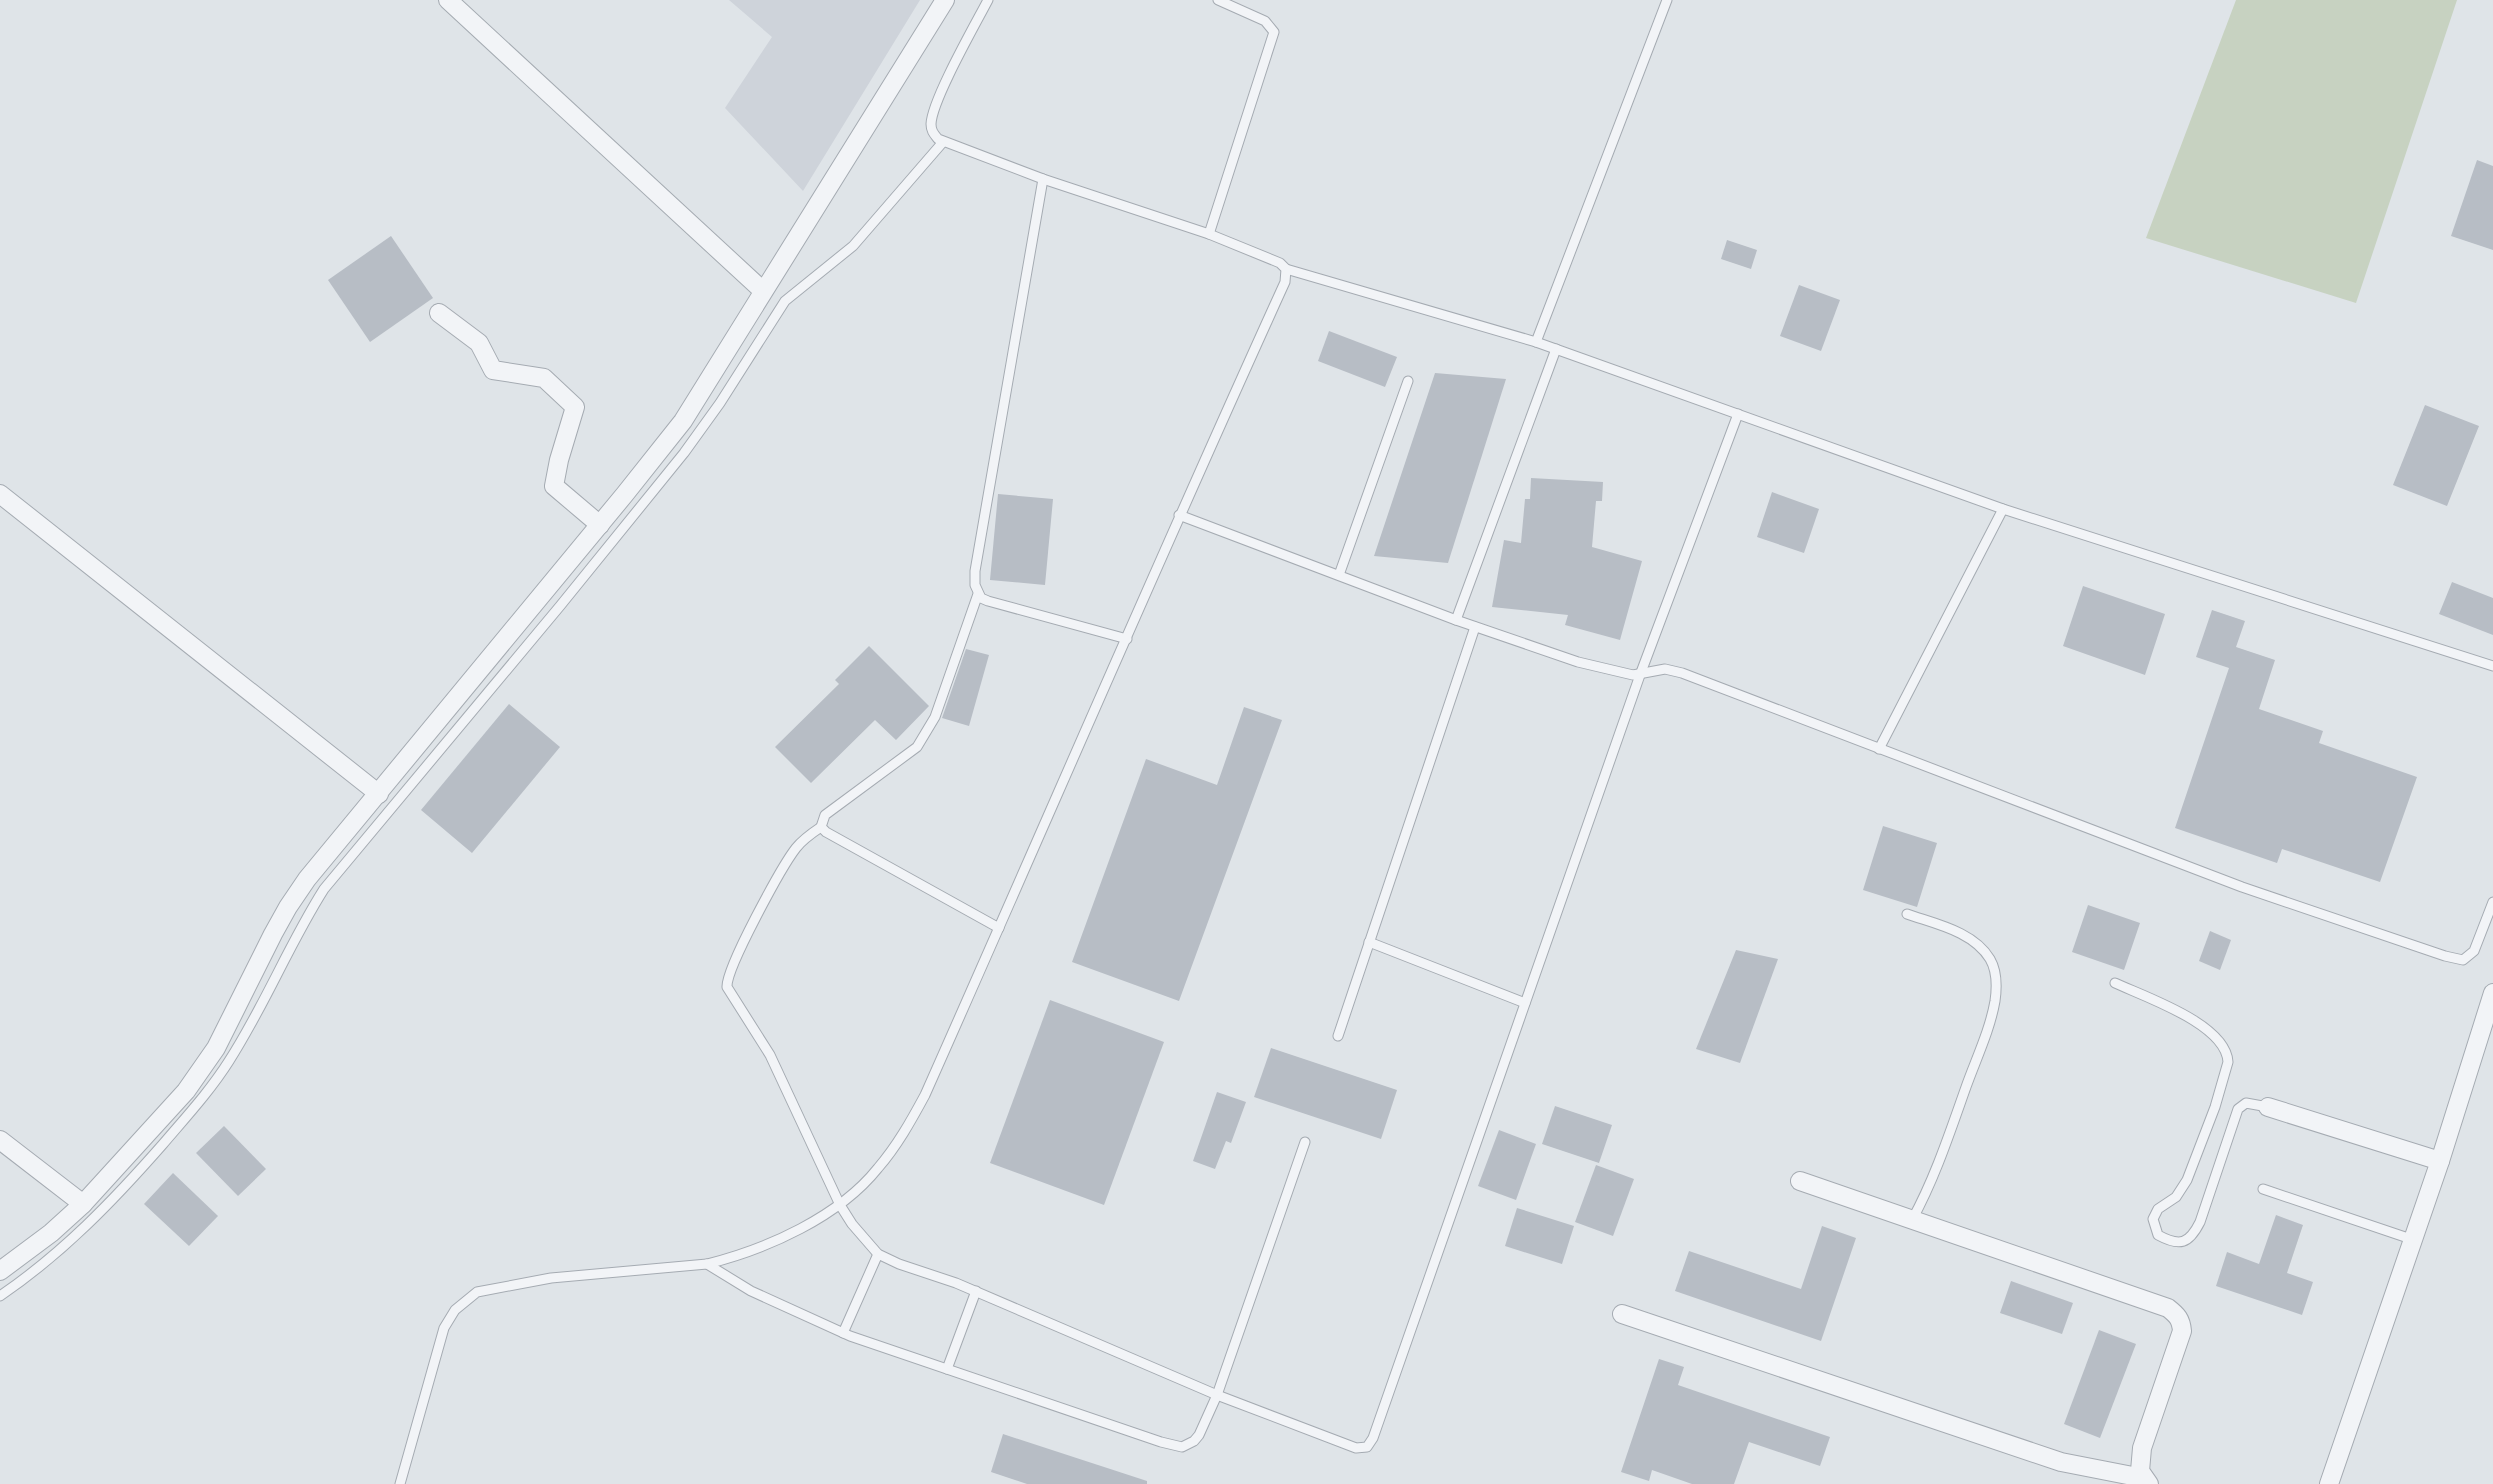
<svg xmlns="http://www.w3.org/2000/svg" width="2493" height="1484" font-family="'Alegreya Sans',sans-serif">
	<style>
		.built { fill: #ced3da }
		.green { fill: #c7d2c1 }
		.building { fill: #b7bdc5 }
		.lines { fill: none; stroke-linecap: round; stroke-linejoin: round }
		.service-casing { stroke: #a5abb2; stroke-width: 11 }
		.minor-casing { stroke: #a5abb2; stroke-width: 20 }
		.service { stroke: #f2f4f7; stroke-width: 9 }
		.minor { stroke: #f2f4f7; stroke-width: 18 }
	</style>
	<rect width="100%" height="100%" fill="#dfe4e8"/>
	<polygon class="built" points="729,0 920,0 803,191 725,108 772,37"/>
	<polygon class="green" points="2236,0 2457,0 2356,303 2146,238"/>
	<g class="building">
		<polygon points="2477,160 2493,166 2493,250 2451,236"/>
		<polygon points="391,236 433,298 370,342 328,280"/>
		<polygon points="1727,240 1757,250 1751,269 1721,259"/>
		<polygon points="1799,285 1840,300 1821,351 1780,336"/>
		<polygon points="1329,331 1397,357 1385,387 1318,361"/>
		<polygon points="1435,373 1506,379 1448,563 1374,556"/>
		<polygon points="2425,405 2479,426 2447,506 2393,485"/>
		<polygon points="1531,478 1603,482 1602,501 1596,501 1592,547 1642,561 1620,640 1565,625 1568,615 1492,607 1504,540 1521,543 1525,499 1530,499"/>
		<polygon points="1772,492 1819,509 1804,553 1757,537"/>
		<polygon points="998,494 1053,499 1045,585 990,580"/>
		<polygon points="2452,582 2493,598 2493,635 2439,614"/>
		<polygon points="2083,586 2165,614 2145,675 2063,646"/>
		<polygon points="2212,610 2245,621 2236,647 2275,660 2259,709 2323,731 2319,743 2417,777 2380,882 2282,849 2277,863 2175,828 2229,668 2196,657"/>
		<polygon points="869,646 929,706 896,740 875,720 811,783 775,747 839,684 835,680"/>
		<polygon points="966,649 989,655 969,726 942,718"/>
		<polygon points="509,704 560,747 472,853 421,810"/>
		<polygon points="1244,707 1282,720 1179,1001 1072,962 1146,759 1217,785"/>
		<polygon points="1883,826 1937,843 1917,907 1863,890"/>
		<polygon points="2088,905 2140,923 2124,970 2072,952"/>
		<polygon points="2210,931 2231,940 2220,970 2199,961"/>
		<polygon points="1736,950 1778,959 1740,1063 1696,1049"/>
		<polygon points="1050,1000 1164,1042 1104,1205 990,1163"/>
		<polygon points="1271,1048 1397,1090 1381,1139 1254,1097"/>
		<polygon points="1217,1092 1246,1102 1231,1143 1226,1141 1215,1169 1193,1161"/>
		<polygon points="1555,1106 1612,1125 1599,1163 1542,1144"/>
		<polygon points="224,1126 266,1169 238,1196 196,1153"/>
		<polygon points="1499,1130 1536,1144 1516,1200 1478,1186"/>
		<polygon points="1596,1165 1634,1179 1613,1236 1575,1222"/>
		<polygon points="173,1173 218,1216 189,1246 144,1204"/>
		<polygon points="1517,1208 1574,1226 1562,1264 1505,1246"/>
		<polygon points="2276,1215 2303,1225 2287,1273 2313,1282 2302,1315 2216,1286 2227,1252 2259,1264"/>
		<polygon points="1822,1226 1856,1238 1821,1341 1675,1291 1689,1251 1801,1289"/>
		<polygon points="2011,1281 2073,1303 2062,1334 2000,1313"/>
		<polygon points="2099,1330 2136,1344 2100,1438 2064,1424"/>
		<polygon points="1659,1359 1684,1367 1678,1385 1830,1437 1820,1466 1749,1442 1734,1484 1692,1484 1652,1470 1649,1481 1621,1472"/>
		<polygon points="1003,1434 1147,1481 1147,1484 1027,1484 991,1472"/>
	</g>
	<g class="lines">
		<g class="service-casing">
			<g id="service">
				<polyline points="1043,179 975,571 975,585 981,598 988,601 1127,639"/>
				<polyline points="1209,234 1274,32 1265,21 1218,0"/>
				<polyline points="1286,269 1536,342 2003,509 2493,666"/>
				<polyline points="1536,342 1667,0"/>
				<polyline points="1179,515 1456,620 1578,662 1633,675 1665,669 1682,673 2242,887 2445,956 2463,960 2474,951 2493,902"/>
				<polyline points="1339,575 1408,381"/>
				<polyline points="978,594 935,717 917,747 825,815 821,827 826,832 999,928"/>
				<polyline points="1456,620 1556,349"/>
				<polyline points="1879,749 2003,509"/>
				<path d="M821,827c-9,6 -18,12 -25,21 -14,18 -70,120 -69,139l43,68 70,150 12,19 26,30 21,10 57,19 261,112 139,53 11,-1 6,-9 267,-763 98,-261"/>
				<path d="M1907,914c28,10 66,17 83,45 7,12 7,28 5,42 -5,29 -19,58 -29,86 -16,45 -31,91 -54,133"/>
				<polyline points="1369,942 1525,1003"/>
				<path d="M2115,983c30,14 111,41 113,79l-13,45 -28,73 -11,17 -18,12 -5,10 5,16c22,12 31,9 42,-13l38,-113 8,-6 22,4"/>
				<polyline points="1338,1036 1475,627"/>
				<polyline points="2263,1189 2414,1240"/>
				<polyline points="707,1264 751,1291 850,1336 1161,1442 1182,1447 1194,1441 1199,1435 1217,1395 1305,1142"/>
				<path d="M0,1296c63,-43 113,-95 163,-152 23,-27 47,-53 66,-83 36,-56 60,-117 95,-172l236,-283 124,-153 36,-50 65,-102 68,-55 90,-104"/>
				<polyline points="843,1333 878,1254"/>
				<polyline points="947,1369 976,1291"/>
				<path d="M400,1484l44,-156 11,-18 22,-18 74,-14 156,-14c60,-15 132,-47 171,-96 19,-22 33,-47 47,-73 120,-270 237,-543 360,-813l1,-13 -6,-6 -71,-29 -166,-55 -105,-40c-4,-5 -7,-8 -7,-15 1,-24 44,-99 57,-124"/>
			</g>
		</g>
		<g class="minor-casing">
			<g id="minor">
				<polyline points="448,0 763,291"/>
				<polyline points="439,313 479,343 493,370 544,378 575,407 559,460 554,486 600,525"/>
				<polyline points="0,494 379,794"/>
				<polyline points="2268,1107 2440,1161"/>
				<polyline points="0,1140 83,1204"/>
				<path d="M1800,1181l368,127c9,7 13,11 14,23l-40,117 -2,23 9,13"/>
				<polyline points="0,1271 51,1233 83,1204 186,1091 216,1048 273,934 288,907 307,879 625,494 683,421 945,0"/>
				<polyline points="1622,1314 2061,1462 2143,1478"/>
				<polyline points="2329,1484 2440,1161 2493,993"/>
			</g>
		</g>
		<use href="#service" class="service"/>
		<use href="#minor" class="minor"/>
	</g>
</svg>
